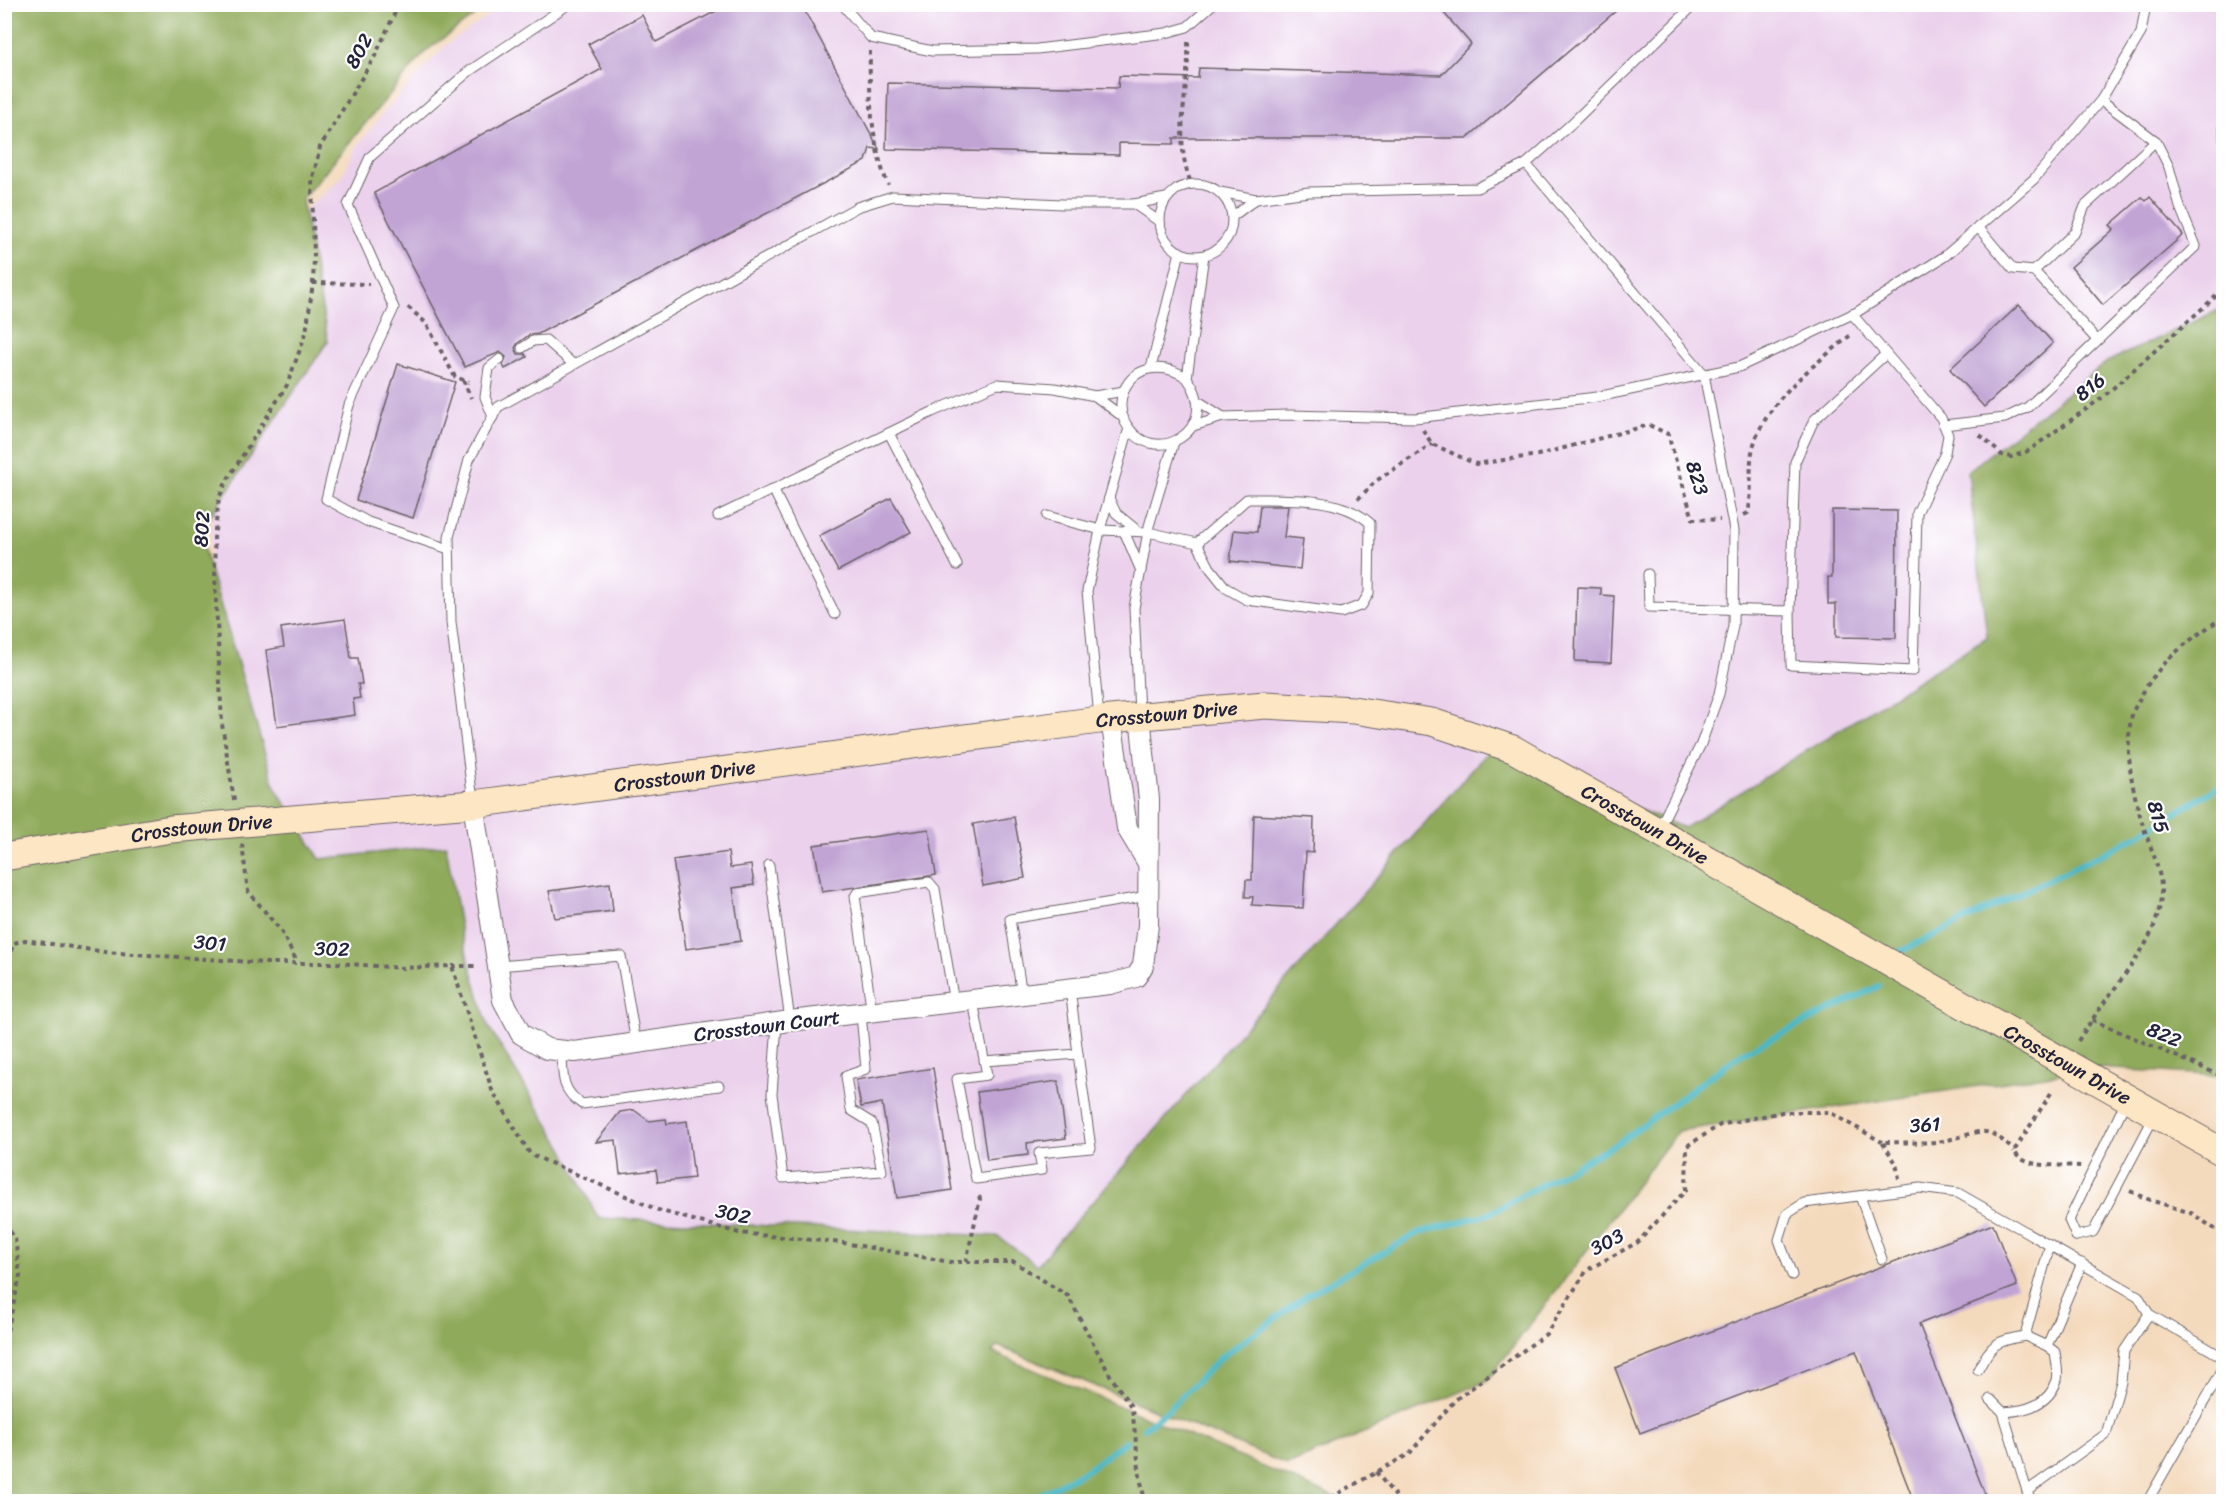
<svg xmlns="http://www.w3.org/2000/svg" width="2228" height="1506" font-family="Sriracha,sans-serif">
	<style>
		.built { fill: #ebd1ec }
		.forest { fill: #90aa5b; stroke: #59664b; stroke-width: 1.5 }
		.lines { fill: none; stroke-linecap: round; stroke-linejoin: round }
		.stream { stroke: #4bb8c5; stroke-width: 6 }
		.building { fill: #c1a4d4 }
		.lane-casing { stroke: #6c6268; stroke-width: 11 }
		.street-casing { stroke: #6c6268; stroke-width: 22 }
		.secondary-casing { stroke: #6c6268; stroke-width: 29 }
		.path { stroke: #6c6268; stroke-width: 4; stroke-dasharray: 4.5 4.5; stroke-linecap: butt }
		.lane { stroke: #fff; stroke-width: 9 }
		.street { stroke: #fff; stroke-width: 20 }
		.secondary { stroke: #fce6c4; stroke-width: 27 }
		.labels { text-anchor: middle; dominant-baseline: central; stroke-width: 4.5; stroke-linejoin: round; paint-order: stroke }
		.street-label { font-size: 20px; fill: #22223b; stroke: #fff }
	</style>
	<rect width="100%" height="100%" fill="#fff"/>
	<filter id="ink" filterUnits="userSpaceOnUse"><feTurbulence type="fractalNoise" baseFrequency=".0167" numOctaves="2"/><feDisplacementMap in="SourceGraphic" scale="12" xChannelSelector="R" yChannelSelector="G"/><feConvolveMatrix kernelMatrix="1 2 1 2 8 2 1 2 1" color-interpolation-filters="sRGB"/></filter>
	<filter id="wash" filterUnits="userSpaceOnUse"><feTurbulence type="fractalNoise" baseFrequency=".008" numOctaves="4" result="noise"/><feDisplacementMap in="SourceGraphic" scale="24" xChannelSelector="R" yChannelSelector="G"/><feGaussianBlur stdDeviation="1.35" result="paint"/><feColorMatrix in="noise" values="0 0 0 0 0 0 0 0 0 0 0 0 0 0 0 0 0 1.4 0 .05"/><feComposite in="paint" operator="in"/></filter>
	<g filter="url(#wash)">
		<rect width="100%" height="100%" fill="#f4dabd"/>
		<polygon class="built" points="503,5 2223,5 2223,308 1968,471 1987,637 1683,828 1490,749 975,1336 581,1258 184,839 235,273 341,178 357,146 391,104 446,45"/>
		<polygon class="forest" points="5,5 489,5 426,51 302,199 328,341 199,533 275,787 320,859 446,845 461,933 488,1026 563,1148 598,1218 997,1236 1037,1265 1490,749 1684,828 1987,637 1968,471 2107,362 2223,308 2223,1076 2099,1068 1678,1131 1487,1381 1288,1465 998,1346 992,1352 1344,1501 5,1502"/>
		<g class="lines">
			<g class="stream">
				<polyline points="1897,953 2125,843 2224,784"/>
				<polyline points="1144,1428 1167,1411 1220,1358 1311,1293 1418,1233 1489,1214 1621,1141 1744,1052 1879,986"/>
				<polyline points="1026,1502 1087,1470 1126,1441"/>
			</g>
		</g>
		<g id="blocks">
			<g class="building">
				<polygon points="730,4 801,4 879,149 870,148 866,161 538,334 529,335 518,343 515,348 518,354 525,354 527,357 505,369 503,365 506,357 500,352 465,367 374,193 602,69 588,44 642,15 656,42"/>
				<polygon points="1436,4 1624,4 1467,138 1174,138 1174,144 1119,143 1119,155 886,149 888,83 1118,88 1119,76 1198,78 1199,68 1441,75 1471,44"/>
				<polygon points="2142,197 2146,201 2150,197 2183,235 2103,305 2071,267 2114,229 2110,225"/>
				<polygon points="2019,305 2053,343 1984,407 1950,369"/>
				<polygon points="398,364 455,382 413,518 356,500"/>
				<polygon points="891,498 911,532 838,571 819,536"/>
				<polygon points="1260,506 1288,506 1284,537 1303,539 1300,569 1230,561 1234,530 1257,532"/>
				<polygon points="1832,510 1897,511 1896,638 1836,637 1836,604 1828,604 1828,577 1832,577"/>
				<polygon points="1577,587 1601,588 1601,595 1614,596 1611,663 1575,661"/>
				<polygon points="345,619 351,658 358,658 362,684 358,684 360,698 353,699 355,715 277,726 266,650 284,647 281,628"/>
				<polygon points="1254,815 1314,818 1313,853 1306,852 1303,908 1252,905 1253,897 1245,897 1246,880 1252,880"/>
				<polygon points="1014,817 1025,878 983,886 973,824"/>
				<polygon points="929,829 936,875 822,892 814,845"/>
				<polygon points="728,852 730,868 751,865 754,885 733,888 741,941 686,949 673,860"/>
				<polygon points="610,883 613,911 555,918 549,891"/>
				<polygon points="933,1068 952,1190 897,1198 882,1103 861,1107 856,1080"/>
				<polygon points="1058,1081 1066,1138 1027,1143 1028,1155 987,1160 977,1092"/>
				<polygon points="634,1110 649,1121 666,1119 667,1124 687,1121 694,1178 658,1182 656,1170 620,1174 616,1140 596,1142 620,1112"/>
				<polygon points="1993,1224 2017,1286 1919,1324 1988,1502 1914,1502 1856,1351 1640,1433 1615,1368"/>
			</g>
		</g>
	</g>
	<g filter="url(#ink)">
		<use href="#blocks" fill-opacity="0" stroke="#6c6268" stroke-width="1.5"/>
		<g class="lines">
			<g class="lane-casing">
				<g id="lane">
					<polyline points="842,4 871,38 932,51 1037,49 1166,33 1187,27 1213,4"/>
					<polyline points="2224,23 2224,140"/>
					<polyline points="1526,164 1704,374 1734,530 1733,626 1719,694 1701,744 1659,828"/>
					<circle cx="1196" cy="220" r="36"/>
					<polyline points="1220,192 1256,199 1309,192 1477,188 1526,164 1570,125 1695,4"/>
					<polyline points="1134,204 1160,222"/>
					<polyline points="1233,216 1256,199"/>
					<polyline points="1978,227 2013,269 2034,271 2075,232 2085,206 2156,141 2101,100"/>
					<polyline points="2034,271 2097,340"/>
					<polyline points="522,348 533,341 546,340 573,364"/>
					<polyline points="1151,368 1180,252"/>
					<path d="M1187,378c-21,-15 -51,-14 -63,12 -4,10 -4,22 1,32 27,50 100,7 62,-44l17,-123"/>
					<polyline points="1095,396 1123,417"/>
					<polyline points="1198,401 1223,417"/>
					<polyline points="493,417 485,397 489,368 500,359"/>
					<polyline points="1944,425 2005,418 2028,407 2196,246 2180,207 2169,167 2156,141"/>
					<polyline points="1193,426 1223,417 1287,415 1415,418 1597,397 1739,367 1857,312 1945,256 2034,179 2101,100 2141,33 2146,4"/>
					<polyline points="889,433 957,565"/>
					<polyline points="773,489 835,614"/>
					<polyline points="1109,498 1116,513 1138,531"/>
					<path d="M1247,499c39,0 93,-3 123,24l-1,70 -7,12 -21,8 -94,-13 -21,-12 -16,-20 -13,-25z"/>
					<polyline points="718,516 932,412 997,384 1055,388 1095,396 1124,391"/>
					<polyline points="1047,516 1101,530 1148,532 1197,543"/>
					<polyline points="1124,531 1141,571"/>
					<polyline points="449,549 368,522 326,499 349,405 394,308 348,205 370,157 468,72 569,4"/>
					<polyline points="1648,574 1649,607 1790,611 1791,665 1913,671 1917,513 1945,453 1948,435 1941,418 1852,314"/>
					<polyline points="1790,611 1795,462 1814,420 1886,354"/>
					<polyline points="1139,713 1134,608 1149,526 1174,442"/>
					<polyline points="1099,717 1087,591 1101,526 1129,428"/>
					<polyline points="473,801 451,622 449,537 469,460 498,407 857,207 893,196 1062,204 1134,204 1166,198"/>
					<polyline points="769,865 790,1021"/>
					<polyline points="497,966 621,956 636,1043"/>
					<polyline points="1070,988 1078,1054"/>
					<polyline points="1022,995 1010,919 1148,896"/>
					<polyline points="973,1001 987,1075 957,1079 976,1179 1042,1170 1039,1153 1091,1148 1078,1054 984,1061"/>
					<polyline points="872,1013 855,896 857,893 929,882 935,889 954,1003"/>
					<polyline points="777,1023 772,1094 783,1178 882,1171 872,1123 851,1110 846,1076 866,1069 861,1014"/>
					<path d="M562,1051c1,23 -2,39 20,53l137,-18"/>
					<polyline points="1860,1196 1882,1259"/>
					<polyline points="2076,1236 2069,1220 2126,1101"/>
					<polyline points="2076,1236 2093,1232 2154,1117"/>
					<polyline points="1792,1275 1779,1240 1787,1214 1804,1203 1920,1188 1958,1193 2138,1296 2149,1314 2224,1358"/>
					<polyline points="2025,1336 2047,1346"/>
					<path d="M1978,1370c14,-27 18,-29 47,-34l25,-91"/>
					<path d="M1990,1399l13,13c23,-1 46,-7 54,-32 2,-7 -1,-20 -2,-28l-8,-6 35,-83"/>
					<polyline points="2003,1412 2027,1491"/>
					<polyline points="2031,1502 2027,1491 2106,1434 2121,1382 2124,1351 2149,1314"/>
					<polyline points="2147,1502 2224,1367"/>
				</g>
			</g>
			<g class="street-casing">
				<g id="street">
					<polyline points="1111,719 1127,828 1148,863"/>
					<polyline points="473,804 503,1000 521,1034 547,1049 575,1052 790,1021 1110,984 1136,977 1143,966 1148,925 1149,799 1140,717"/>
				</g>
			</g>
			<g class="secondary-casing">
				<g id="secondary">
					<path id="s1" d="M4,857l167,-28 302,-25 626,-84 166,-15 88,5 79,12 81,27 711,404"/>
				</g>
			</g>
			<g class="path">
				<path d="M1188,42c2,47 -16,95 3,141"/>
				<path d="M870,51c-1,45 1,93 18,134"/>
				<polyline points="313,283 369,284"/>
				<polyline points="408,307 426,323 455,377 469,382"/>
				<polyline points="463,380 471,398"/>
				<polyline points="1423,430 1432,444 1476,464 1538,455 1649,425 1668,434 1693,519 1720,520"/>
				<polyline points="1980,435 2002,455 2012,457 2028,451 2103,397 2224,289"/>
				<polyline points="1358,499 1376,481 1432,444"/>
				<path d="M1744,515l4,-2c6,-24 -1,-47 6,-69 15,-47 62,-80 98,-110"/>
				<polyline points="234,800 222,724 216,603 214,538 219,498 226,482 287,385 306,333 313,283 314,258 312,182 320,147 375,56 399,4"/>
				<polyline points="242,844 248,891 281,931 297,962"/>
				<polyline points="452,966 479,966"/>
				<polyline points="4,968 14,943 25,940 105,952 265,963 336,963 403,968 452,966 492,1090 530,1154 658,1210 739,1233 844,1243 950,1262 1014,1262 1068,1296 1110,1375 1132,1408 1140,1477 1145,1502"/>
				<polyline points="2092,1020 2224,1077"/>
				<path d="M2078,1041c11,-17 22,-33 34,-49 22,-30 51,-64 49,-105 -1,-22 -13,-44 -19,-65 -10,-32 -17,-70 -11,-103 1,-6 4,-12 7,-17 18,-38 51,-63 86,-85"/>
				<path d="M2051,1093l-37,58c9,19 48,13 67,15"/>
				<path d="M1899,1179l-3,-16 -14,-21c20,0 42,2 61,-1 37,-7 40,-21 71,10"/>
				<polyline points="2130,1191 2147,1199 2191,1213 2224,1235"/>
				<polyline points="4,1224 15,1238 20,1276 4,1344"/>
				<polyline points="966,1262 980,1199 978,1193"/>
				<polyline points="1376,1472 1400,1502"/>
				<polyline points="1323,1502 1409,1454 1455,1400 1546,1334 1587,1270 1638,1242 1686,1190 1687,1146 1720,1125 1782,1112 1829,1112 1882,1142"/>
			</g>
			<use href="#lane" class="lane"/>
			<use href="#street" class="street"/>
			<use href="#secondary" class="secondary"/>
		</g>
	</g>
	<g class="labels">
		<g class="street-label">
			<text transform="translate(359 51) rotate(-61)">802</text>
			<text transform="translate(2090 387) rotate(-38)">816</text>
			<text transform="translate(1697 478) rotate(73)">823</text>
			<text transform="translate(202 529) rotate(-86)">802</text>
			<text stroke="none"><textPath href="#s1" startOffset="1172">Crosstown Drive</textPath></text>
			<text stroke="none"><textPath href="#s1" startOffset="686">Crosstown Drive</textPath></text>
			<text transform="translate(2158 817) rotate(74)">815</text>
			<text stroke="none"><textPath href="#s1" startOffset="1676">Crosstown Drive</textPath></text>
			<text stroke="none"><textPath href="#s1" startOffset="200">Crosstown Drive</textPath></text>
			<text transform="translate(210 943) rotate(5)">301</text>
			<text transform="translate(332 949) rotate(2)">302</text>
			<text transform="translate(767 1026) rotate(-7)">Crosstown Court</text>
			<text transform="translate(2164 1035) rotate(23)">822</text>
			<text stroke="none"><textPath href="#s1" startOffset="2162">Crosstown Drive</textPath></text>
			<text transform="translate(1925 1125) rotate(-4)">361</text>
			<text transform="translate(733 1214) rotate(13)">302</text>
			<text transform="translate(1607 1242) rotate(-28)">303</text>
		</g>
	</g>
	<rect width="2228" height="1506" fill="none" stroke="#fff" stroke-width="24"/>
</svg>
